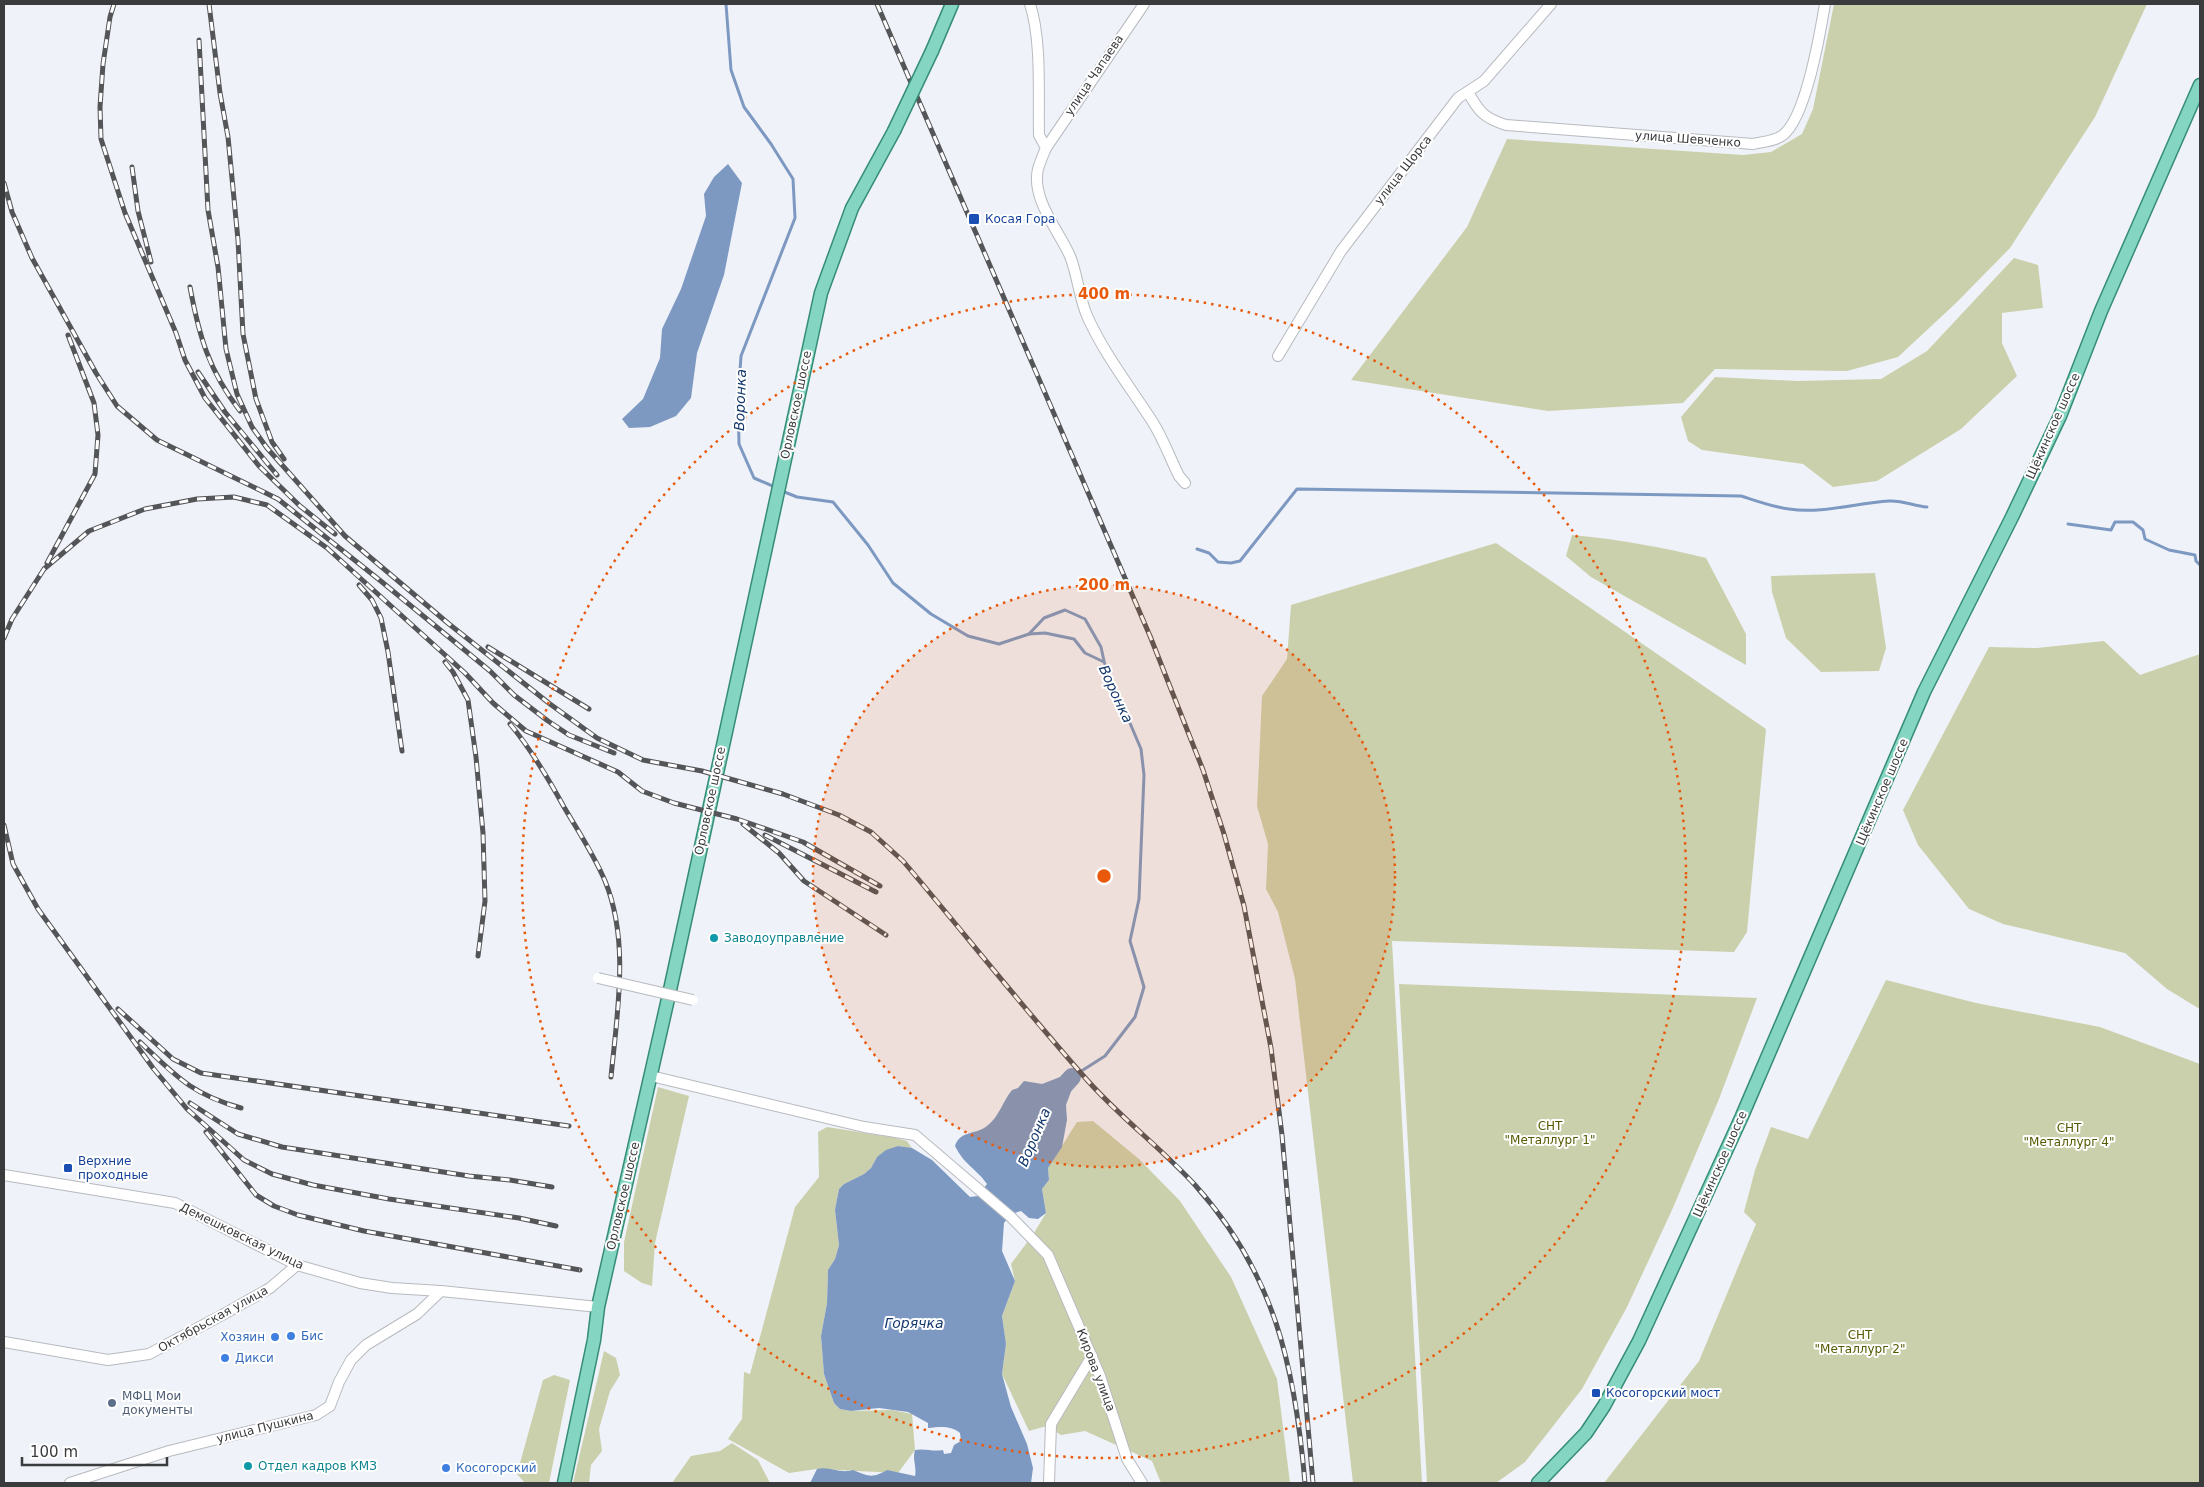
<svg xmlns="http://www.w3.org/2000/svg" width="2204" height="1487" font-family="'DejaVu Sans',sans-serif">
	<style>
		.green { fill: #cbd0ac }
		.water { fill: #7d99c2 }
		.lines { fill: none; stroke-linecap: round; stroke-linejoin: round }
		.stream { stroke: #7d99c2; stroke-width: 3 }
		.river { stroke: #7d99c2; stroke-width: 18 }
		.minor-casing { stroke: #b7babf; stroke-width: 12 }
		.major-casing { stroke: #358d78; stroke-width: 15 }
		.minor { stroke: #fff; stroke-width: 10 }
		.major { stroke: #84d5c1; stroke-width: 12 }
		.rail-casing { stroke: #545558; stroke-width: 5 }
		.rail { stroke: #fff; stroke-width: 3; stroke-dasharray: 9; stroke-linecap: butt }
		.minor-bridge-casing { stroke: #b7babf; stroke-width: 12; stroke-linecap: butt }
		.major-bridge-casing { stroke: #358d78; stroke-width: 15; stroke-linecap: butt }
		.minor-bridge { stroke: #fff; stroke-width: 10 }
		.major-bridge { stroke: #84d5c1; stroke-width: 12 }
		.ring { fill: none; stroke: #e8590c; stroke-width: 2.5; stroke-dasharray: 2.5 5 }
		.transit-dot { fill: #1a4fb4; stroke: #fff; stroke-width: 2 }
		.culture-dot { fill: #0f9aa8; stroke: #fff; stroke-width: 2 }
		.shop-dot { fill: #3f7fe0; stroke: #fff; stroke-width: 2 }
		.service-dot { fill: #5c6f8a; stroke: #fff; stroke-width: 2 }
		.labels { text-anchor: middle; dominant-baseline: central; stroke-width: 4; stroke-linejoin: round; paint-order: stroke }
		.street-label { font-size: 12px; fill: #3a3b3d; stroke: #fff }
		.transit-label { font-size: 12px; fill: #164399; stroke: #fff; text-anchor: start }
		.culture-label { font-size: 12px; fill: #0d838f; stroke: #fff; text-anchor: start }
		.park-label { font-size: 12px; fill: #565a02; stroke: #fff }
		.shop-label { font-size: 12px; fill: #366cbe; stroke: #fff; text-anchor: start }
		.service-label { font-size: 12px; fill: #4e5e75; stroke: #fff; text-anchor: start }
		.water-label { font-size: 14px; font-style: italic; fill: #14386c; stroke: #fff }
		.centre { fill: #e8590c; stroke: #fff; stroke-width: 2.5 }
		.ring-label { font-size: 15px; text-anchor: middle; font-weight: bold; fill: #e8590c; stroke: #fff; stroke-width: 4; stroke-linejoin: round; paint-order: stroke }
	</style>
	<rect width="100%" height="100%" fill="#eff2f8"/>
	<g class="green">
		<polygon points="1834,4 2147,4 2095,117 2010,248 1956,303 1898,357 1847,371 1715,369 1683,403 1548,411 1351,380 1467,227 1507,139 1743,155 1771,152 1802,134 1813,109"/>
		<polygon points="2014,258 2038,265 2043,308 2002,313 2002,343 2017,376 1961,429 1877,481 1833,487 1803,464 1702,450 1688,441 1681,417 1715,377 1798,381 1881,379 1927,351"/>
		<path d="M1572,535c46,4 89,12 134,23l40,76v31l-155,-88 -25,-21z"/>
		<polygon points="1496,543 1766,729 1747,932 1734,952 1392,941 1422,1483 1353,1483 1295,979 1278,912 1266,889 1268,844 1257,806 1262,696 1287,659 1291,605"/>
		<polygon points="1875,573 1886,648 1879,671 1821,672 1786,638 1772,592 1771,576"/>
		<polygon points="2104,641 2140,675 2200,654 2200,1008 2198,1008 2167,989 2125,953 2003,924 1969,909 1918,845 1903,810 1989,647 2037,648"/>
		<polygon points="1886,980 1976,1003 2100,1027 2200,1064 2200,1483 1604,1483 1699,1361 1756,1224 1744,1212 1755,1170 1771,1127 1808,1139"/>
		<polygon points="1399,984 1757,998 1719,1099 1672,1210 1627,1307 1582,1389 1525,1462 1496,1483 1427,1483"/>
		<polygon points="658,1087 689,1096 655,1243 652,1286 642,1283 624,1271 624,1242"/>
		<polygon points="1093,1121 1139,1159 1180,1201 1231,1277 1277,1379 1290,1483 1161,1483 1152,1461 1085,1431 1061,1435 1047,1426 1029,1431 1002,1374 1006,1344 1002,1316 1015,1281 1011,1264 1034,1233 1046,1213 1042,1189 1049,1180 1048,1168 1077,1122"/>
		<polygon points="827,1127 896,1138 907,1141 912,1148 898,1146 877,1157 871,1168 864,1174 844,1184 839,1189 835,1210 839,1245 835,1259 828,1270 827,1303 821,1336 824,1374 834,1403 840,1409 851,1411 892,1410 912,1414 915,1450 898,1473 817,1469 789,1473 728,1439 742,1419 744,1372 750,1374 795,1207 819,1177 818,1132"/>
		<polygon points="604,1351 616,1358 620,1375 610,1391 599,1429 602,1451 591,1465 589,1483 573,1483"/>
		<polygon points="554,1375 570,1380 549,1483 525,1483 517,1474 543,1380"/>
		<polygon points="732,1443 758,1460 770,1483 672,1483 691,1456 720,1451"/>
	</g>
	<g class="water">
		<polygon points="728,164 742,183 724,275 697,353 691,398 676,416 650,427 629,428 622,419 643,399 660,358 662,329 681,289 706,216 704,194 714,177"/>
		<path d="M1060,1077l12,12 -6,16 1,15 -5,27 -14,21 1,12 -7,9 4,24 -8,6 -9,-1 -8,-7 -10,3 -7,9 -2,28 13,30 -13,35 4,28 -4,30 9,33 16,37 6,24 -2,15h-221l7,-14c13,-3 23,5 36,1 15,6 19,9 34,0l28,6c2,-10 -3,-16 0,-26 10,-2 18,2 28,0l1,4 7,-1 3,-8 7,-4 -1,-8c-10,-8 -20,-6 -32,-5v-5l-20,-11 -29,-4 -28,3 -11,-2 -6,-6 -10,-29 -3,-38 6,-33 1,-33 7,-11 4,-14 -4,-35 2,-11 2,-10 5,-5 20,-10 7,-6 6,-11 9,-7 12,-4 14,2 20,12 38,37 8,-1 9,-12c-11,-16 -22,-18 -32,-38 5,-16 21,-11 32,-20 12,-9 16,-25 25,-36l6,-2 6,-7 18,3z"/>
	</g>
	<g class="lines">
		<g class="stream">
			<polyline points="726,4 731,70 744,107 771,144 793,179 795,218 741,356 738,399 739,444 754,478 777,488"/>
			<polyline points="782,491 797,497 833,502 868,545 893,583 931,614 968,636 999,644 1029,634 1045,633 1074,639 1085,653 1104,662 1141,749 1144,775 1139,899 1130,941 1144,987 1135,1017 1105,1056 1072,1077"/>
			<polyline points="2068,524 2111,530 2115,522 2133,522 2143,530 2145,539 2169,550 2195,555 2196,561 2200,565"/>
			<path d="M1197,549l12,4 9,9 13,1 9,-2 57,-72 444,7c16,5 32,11 48,13 33,5 67,-6 100,-8 13,-1 25,5 38,6"/>
			<polyline points="1029,634 1044,618 1065,610 1085,619 1101,647 1104,661"/>
		</g>
		<polyline class="river" points="1051,1100 1072,1077"/>
		<g class="minor-casing">
			<g id="minor">
				<path d="M1030,4c12,37 8,91 9,131l7,13c-3,7 -6,14 -8,21 -7,30 21,62 32,87 8,20 9,43 18,62 17,37 42,69 64,103 11,17 18,37 27,55l6,7"/>
				<path d="M1468,92c11,20 16,26 38,33l247,19c9,-2 23,-3 30,-9 23,-18 37,-101 42,-131"/>
				<polyline points="1046,148 1144,4"/>
				<polyline points="1278,356 1341,251 1458,98 1484,81 1551,4"/>
				<polyline points="651,1076 864,1127 915,1135 1011,1217 1048,1255 1100,1376 1127,1459 1142,1483"/>
				<polyline points="4,1175 175,1203 297,1265 360,1283 392,1288 441,1291 598,1307"/>
				<polyline points="4,1342 108,1360 149,1354 224,1314 270,1288 297,1265"/>
				<polyline points="70,1483 169,1451 316,1415 330,1406 339,1382 351,1360 366,1345 417,1314 441,1291"/>
				<polyline points="1049,1483 1051,1424 1092,1356"/>
			</g>
		</g>
		<g class="major-casing">
			<g id="major">
				<polyline points="932,51 952,4"/>
				<polyline points="564,1483 594,1340 598,1307 670,990 821,293 852,208 894,131"/>
				<polyline points="1538,1483 1586,1433 1604,1406 1639,1341 1742,1116 1924,692 2012,517 2060,416 2101,311 2200,85"/>
			</g>
		</g>
		<use href="#minor" class="minor"/>
		<use href="#major" class="major"/>
		<g class="rail-casing">
			<g id="rail">
				<polyline points="114,4 110,17 103,64 100,107 101,139 125,213 176,333 185,360 205,398 259,466 300,506 335,534"/>
				<polyline points="209,4 220,93 228,137 238,240 243,334 256,399 272,442 284,459"/>
				<polyline points="877,4 1150,636 1203,770 1224,834 1244,906 1271,1048 1282,1135 1313,1483"/>
				<path d="M199,40l9,170 10,57 8,82 11,45 15,33 15,21 78,88 104,88 101,80 47,34 46,22 59,11 81,23 56,21 32,17 32,29c62,73 121,148 185,220 33,37 73,67 107,104 80,89 100,182 110,298"/>
				<polyline points="132,167 138,211 151,262"/>
				<polyline points="4,183 12,212 32,258 96,373 117,406 157,440 278,499 382,582 490,671 514,695 548,721 569,735 614,753"/>
				<path d="M190,287c9,49 19,84 50,124"/>
				<polyline points="198,372 225,412 277,475"/>
				<polyline points="47,563 95,474 98,435 94,403 68,335"/>
				<polyline points="359,585 372,600 381,618 388,652 402,751"/>
				<polyline points="4,638 12,619 44,569 89,531 145,509 197,499 234,497 267,505 327,548 465,673 493,703 526,731 618,772 642,791 674,803 737,819 803,842 880,886"/>
				<polyline points="488,647 589,709"/>
				<polyline points="445,662 453,672 468,700 476,757 483,833 485,901 478,956"/>
				<path d="M510,724c21,25 38,54 54,83 14,24 30,48 41,74 25,60 12,133 6,196"/>
				<polyline points="743,824 779,853 804,881 886,935"/>
				<polyline points="4,825 13,864 38,909 153,1068 187,1109 244,1160 272,1174 313,1185 389,1199 519,1218 556,1226"/>
				<polyline points="765,835 876,892"/>
				<polyline points="118,1009 173,1059 201,1073 569,1126"/>
				<path d="M140,1042c36,34 51,52 101,66"/>
				<polyline points="190,1103 238,1134 282,1147 469,1176 510,1180 552,1187"/>
				<polyline points="206,1132 256,1195 274,1206 298,1215 364,1231 580,1270"/>
			</g>
		</g>
		<use href="#rail" class="rail"/>
		<g class="minor-bridge-casing">
			<polyline id="minor-bridge" points="598,978 693,1000"/>
		</g>
		<g class="major-bridge-casing">
			<polyline id="major-bridge" points="894,131 932,51"/>
		</g>
		<use href="#minor-bridge" class="minor-bridge"/>
		<use href="#major-bridge" class="major-bridge"/>
	</g>
	<circle cx="1104" cy="876" r="291" fill="#e8590c" fill-opacity=".12"/>
	<g class="ring">
		<circle cx="1104" cy="876" r="291"/>
		<circle cx="1104" cy="876" r="582"/>
	</g>
	<g class="transit-dot">
		<rect x="968" y="213" width="12" height="12" rx="2.5"/>
		<rect x="63" y="1163" width="10" height="10" rx="2.5"/>
		<rect x="1591" y="1388" width="10" height="10" rx="2.5"/>
	</g>
	<g class="culture-dot">
		<circle cx="714" cy="938" r="5"/>
		<circle cx="248" cy="1466" r="5"/>
	</g>
	<g class="shop-dot">
		<circle cx="291" cy="1336" r="5"/>
		<circle cx="275" cy="1337" r="5"/>
		<circle cx="225" cy="1358" r="5"/>
		<circle cx="446" cy="1468" r="5"/>
	</g>
	<circle class="service-dot" cx="112" cy="1403" r="5"/>
	<g class="labels">
		<g class="street-label">
			<text transform="translate(1094 75) rotate(-56)">улица Чапаева</text>
			<text transform="translate(1688 139) rotate(4)">улица Шевченко</text>
			<text transform="translate(1403 170) rotate(-52)">улица Щорса</text>
			<text transform="translate(796 405) rotate(-78)">Орловское шоссе</text>
			<text transform="translate(2053 426) rotate(-66)">Щёкинское шоссе</text>
			<text transform="translate(1882 792) rotate(-67)">Щёкинское шоссе</text>
			<text transform="translate(710 801) rotate(-78)">Орловское шоссе</text>
			<text transform="translate(1720 1164) rotate(-66)">Щёкинское шоссе</text>
			<text transform="translate(623 1196) rotate(-77)">Орловское шоссе</text>
			<text transform="translate(242 1236) rotate(26)">Демешковская улица</text>
			<text transform="translate(213 1319) rotate(-29)">Октябрьская улица</text>
			<text transform="translate(1096 1370) rotate(69)">Кирова улица</text>
			<text transform="translate(265 1427) rotate(-14)">улица Пушкина</text>
		</g>
		<g class="transit-label">
			<text x="985" y="219">Косая Гора</text>
			<text x="78" y="1161">Верхние<tspan x="78" dy="14">проходные</tspan></text>
			<text x="1606" y="1393">Косогорский мост</text>
		</g>
		<g class="culture-label">
			<text x="724" y="938">Заводоуправление</text>
			<text x="258" y="1466">Отдел кадров КМЗ</text>
		</g>
		<g class="park-label">
			<text x="1550" y="1126">СНТ<tspan x="1550" dy="14">"Металлург 1"</tspan></text>
			<text x="2069" y="1128">СНТ<tspan x="2069" dy="14">"Металлург 4"</tspan></text>
			<text x="1860" y="1335">СНТ<tspan x="1860" dy="14">"Металлург 2"</tspan></text>
		</g>
		<g class="shop-label">
			<text x="301" y="1336">Бис</text>
			<text x="265" y="1337" text-anchor="end">Хозяин</text>
			<text x="235" y="1358">Дикси</text>
			<text x="456" y="1468">Косогорский</text>
		</g>
		<g class="service-label">
			<text x="122" y="1396">МФЦ Мои<tspan x="122" dy="14">документы</tspan></text>
		</g>
		<g class="water-label">
			<text transform="translate(740 400) rotate(-88)">Воронка</text>
			<text transform="translate(1116 694) rotate(65)">Воронка</text>
			<text transform="translate(1034 1137) rotate(-67)">Воронка</text>
			<text x="914" y="1323">Горячка</text>
		</g>
	</g>
	<circle cx="1104" cy="876" r="8" class="centre"/>
	<g class="ring-label">
		<text x="1104" y="299">400 m</text>
		<text x="1104" y="590">200 m</text>
	</g>
	<rect width="2204" height="1487" fill="none" stroke="#3a3b3d" stroke-width="10"/>
	<path d="M22 1457v8h145v-8" fill="none" stroke="#3a3b3d" stroke-width="2.5"/>
	<text x="30" y="1457" font-size="15" fill="#3a3b3d" stroke="#ffffff" stroke-width="4" paint-order="stroke">100 m</text>
</svg>
